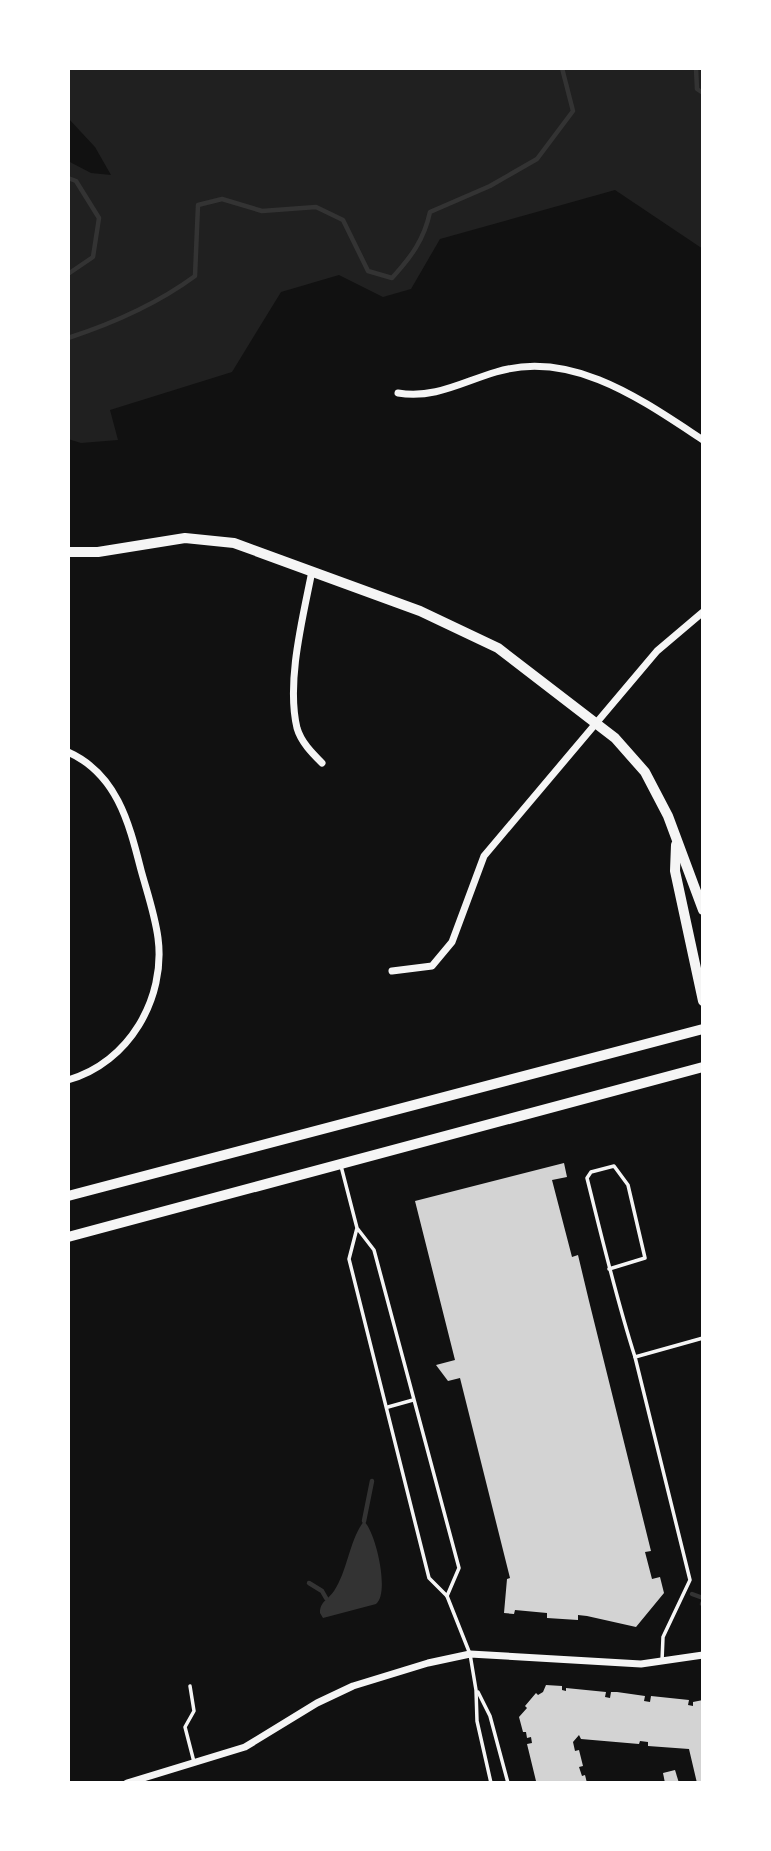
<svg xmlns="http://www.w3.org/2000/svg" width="771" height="1851" font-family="Lato,sans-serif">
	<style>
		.green { fill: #202020 }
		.water { fill: #333 }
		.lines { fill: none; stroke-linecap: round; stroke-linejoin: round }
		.stream { stroke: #333; stroke-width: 4.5 }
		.building { fill: #d3d3d3 }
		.service { stroke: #f5f5f5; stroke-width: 3.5 }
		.minor { stroke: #f5f5f5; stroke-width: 7 }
		.tertiary { stroke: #f5f5f5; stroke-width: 10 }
		.secondary { stroke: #f5f5f5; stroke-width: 10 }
	</style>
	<rect width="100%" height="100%" fill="#111"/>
	<polygon class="green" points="68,68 703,68 703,249 615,190 440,239 411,289 383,297 339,275 281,292 232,372 110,410 118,440 81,443 68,439 68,161 91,173 111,175 95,147 68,118"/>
	<path class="water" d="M364,1521c12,12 26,72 12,83l-53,14 -3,-5c0,-12 8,-13 14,-22 14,-21 15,-50 30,-70z"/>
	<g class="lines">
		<g class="stream">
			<polyline points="696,68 697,89 703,93"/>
			<polyline points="68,178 76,181 99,218 93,257 68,274"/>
			<path d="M68,338c46,-15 89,-34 127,-62l3,-71 24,-6 40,12 54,-4 27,13 25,51 24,7c19,-21 32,-38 38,-66l60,-26 47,-27 36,-48 -11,-43"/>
			<polyline points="364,1521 372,1481"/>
			<polyline points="309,1583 322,1591 326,1598"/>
			<polyline points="692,1594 703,1598"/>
			<polyline points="702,1604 703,1602"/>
		</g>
	</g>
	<g class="building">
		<polygon points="564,1163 567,1177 552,1180 572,1257 578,1255 589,1301 651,1551 645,1552 652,1579 660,1577 664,1593 636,1627 587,1616 578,1615 578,1620 547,1618 547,1613 515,1610 514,1614 504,1613 507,1579 510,1578 460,1378 448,1381 436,1365 455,1360 415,1201"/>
		<polygon points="546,1685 562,1686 562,1690 566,1691 566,1688 606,1692 605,1697 610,1698 611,1692 617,1692 645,1696 644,1701 650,1702 651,1696 689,1700 688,1705 693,1706 693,1702 703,1700 703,1783 697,1783 689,1749 648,1746 648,1742 640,1741 639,1744 581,1739 579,1735 573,1742 575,1751 579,1750 583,1766 579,1767 582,1776 585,1775 587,1783 536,1781 527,1744 532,1743 531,1737 527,1738 526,1732 523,1732 519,1717 527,1708 525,1706 536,1693 538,1695 543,1692"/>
		<polygon points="675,1770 679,1783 665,1783 663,1773"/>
	</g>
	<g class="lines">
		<g class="service">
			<polyline points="341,1166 357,1228 374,1250 459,1568 447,1596 429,1578 349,1259 357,1228"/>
			<path d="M609,1269l36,-11 -17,-73 -14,-19 -23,6 -4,6c15,60 29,120 48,179"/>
			<polyline points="388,1407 413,1400"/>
			<polyline points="447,1596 470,1654 476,1690 477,1721 491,1783"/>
			<polyline points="662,1661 663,1637 690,1580 635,1357 703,1338"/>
			<polyline points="190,1686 194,1711 185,1727 194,1762"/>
			<polyline points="478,1692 490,1716 508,1783"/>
		</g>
		<g class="minor">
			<path d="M398,393c37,6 64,-11 98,-21 76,-23 146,28 207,68"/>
			<path d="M312,571c-9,46 -26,111 -15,157 4,14 15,25 25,35"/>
			<path d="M68,752c49,22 61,71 73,118 6,22 14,45 17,68 8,60 -29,125 -90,142"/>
			<polyline points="392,971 432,966 452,942 484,856 657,651 703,612"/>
			<polyline points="127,1783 245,1747 317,1703 353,1686 428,1663 470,1654 641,1664 703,1655"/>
		</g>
		<g class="tertiary">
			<polyline points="68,552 98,552 185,538 234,543 420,611 498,648 615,738 645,772 668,816 703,910"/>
			<polyline points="676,845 675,871 703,1001"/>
		</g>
		<g class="secondary">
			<polyline points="68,1196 703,1029"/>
			<polyline points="68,1237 703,1067"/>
		</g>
	</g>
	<rect width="771" height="1851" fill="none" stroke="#ffffff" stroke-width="140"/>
</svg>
